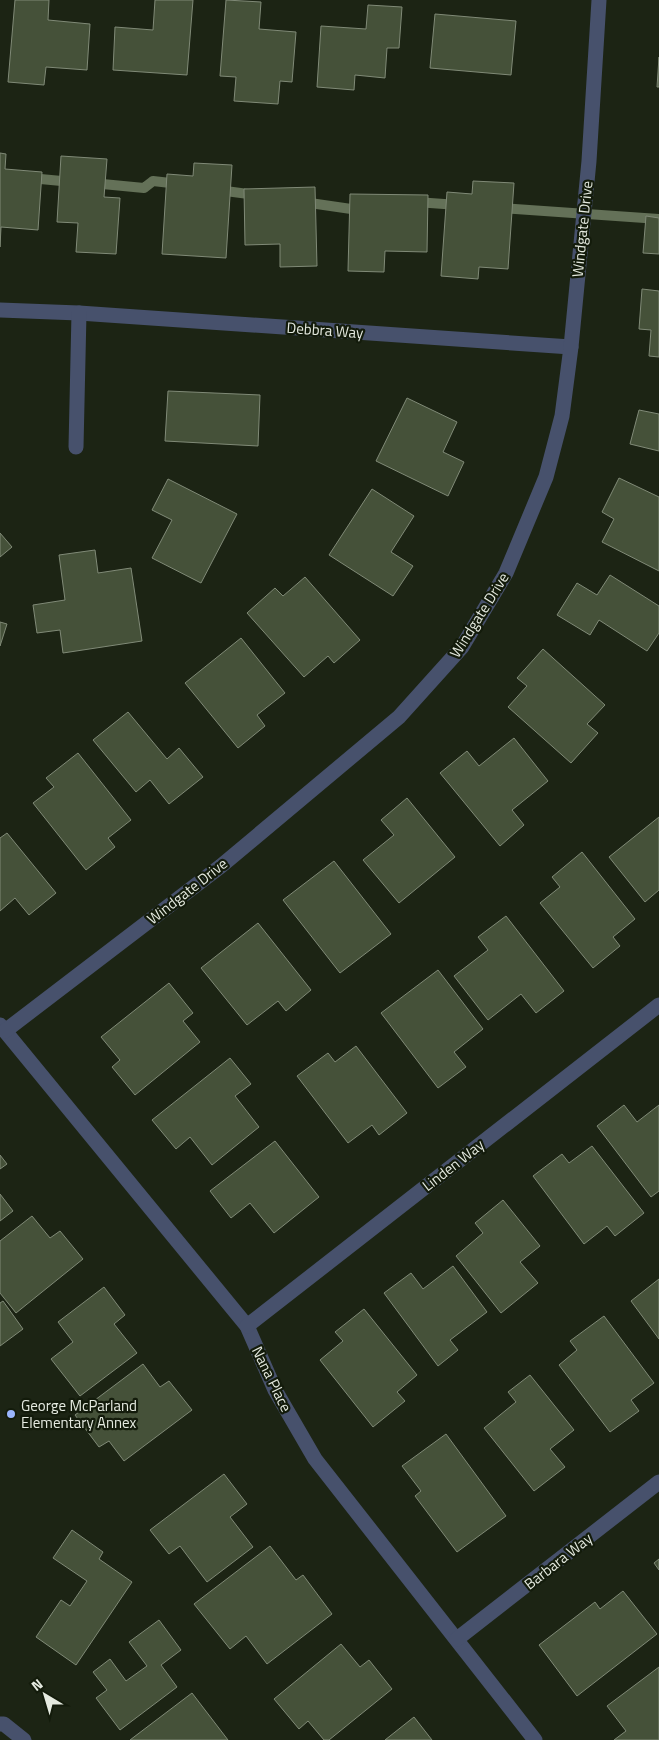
<svg xmlns="http://www.w3.org/2000/svg" width="659" height="1740" font-family="'Titillium Web',sans-serif">
	<style>
		.lines { fill: none; stroke-linecap: round; stroke-linejoin: round }
		.stream { stroke: #647158; stroke-width: 10 }
		.building { fill: #455139; stroke: #808a77 }
		.minor { stroke: #47516c; stroke-width: 15 }
		.poi-dot { fill: #9ab5fd; stroke: #131b0b; stroke-width: 2 }
		.labels { text-anchor: middle; dominant-baseline: central; stroke-width: 4.5; stroke-linejoin: round; paint-order: stroke }
		.street-label { font-size: 15px; fill: #e5eae0; stroke: #131b0b }
		.poi-label { font-size: 15px; fill: #e5eae0; stroke: #131b0b; text-anchor: start }
	</style>
	<rect width="100%" height="100%" fill="#1c2414"/>
	<g class="lines">
		<g class="stream">
			<polyline points="30,178 72,182"/>
			<polyline points="92,183 144,188 153,181 179,184"/>
			<polyline points="218,190 256,195"/>
			<polyline points="303,202 358,210 362,207"/>
			<polyline points="416,202 458,205"/>
			<polyline points="500,208 659,219"/>
		</g>
	</g>
	<g class="building">
		<polygon points="15,0 49,0 48,20 90,24 87,70 46,67 44,85 8,82"/>
		<polygon points="155,0 193,0 187,75 113,70 115,27 153,30"/>
		<polygon points="226,0 261,2 259,29 296,32 292,82 280,81 278,104 234,101 236,77 220,76"/>
		<polygon points="368,5 402,7 399,48 387,48 385,78 355,75 354,90 317,87 321,26 366,29"/>
		<polygon points="435,14 516,21 511,75 430,68"/>
		<polygon points="659,57 659,87 657,87"/>
		<polygon points="0,153 6,154 5,169 42,172 38,230 1,227 0,247"/>
		<polygon points="61,156 107,159 104,197 120,198 116,254 76,252 78,223 57,222"/>
		<polygon points="194,163 232,165 226,258 162,254 167,174 193,176"/>
		<polygon points="473,181 514,183 508,269 479,267 478,279 441,276 447,192 472,194"/>
		<polygon points="315,187 317,266 280,267 280,244 245,245 244,189"/>
		<polygon points="350,194 428,195 427,252 385,251 384,272 348,271"/>
		<polygon points="646,216 659,218 659,254 643,253"/>
		<polygon points="642,289 659,291 659,357 649,356 651,330 639,329"/>
		<polygon points="168,391 260,395 258,446 165,441"/>
		<polygon points="407,398 457,422 443,452 464,462 448,496 376,461"/>
		<polygon points="639,410 659,414 659,451 630,444"/>
		<polygon points="619,478 659,497 659,571 602,542 614,519 602,512"/>
		<polygon points="168,479 237,514 201,583 152,558 172,520 152,510"/>
		<polygon points="372,489 414,516 391,552 413,566 393,596 329,555"/>
		<polygon points="0,533 12,547 0,557"/>
		<polygon points="95,550 98,573 131,568 142,641 63,653 60,630 37,633 33,605 65,600 59,555"/>
		<polygon points="610,575 659,606 659,633 647,651 599,620 590,635 557,615 577,583 597,595"/>
		<polygon points="305,577 360,640 334,663 328,656 304,677 247,613 275,588 283,596"/>
		<polygon points="0,622 7,624 0,646"/>
		<polygon points="241,638 285,693 257,715 265,726 238,748 185,683"/>
		<polygon points="543,649 605,705 587,724 598,733 571,763 508,707 527,686 517,678"/>
		<polygon points="128,712 167,759 179,748 203,777 169,804 150,780 136,792 93,740"/>
		<polygon points="514,738 548,781 512,810 524,825 500,846 440,773 467,751 479,766"/>
		<polygon points="78,753 131,820 108,838 115,847 86,870 33,803 54,787 46,778"/>
		<polygon points="407,798 455,857 399,903 363,860 394,835 381,820"/>
		<polygon points="659,817 659,890 645,902 609,857"/>
		<polygon points="7,833 56,893 29,915 15,898 0,911 0,838"/>
		<polygon points="582,852 635,919 613,937 620,946 593,968 540,903 560,887 552,877"/>
		<polygon points="334,861 391,934 340,973 283,900"/>
		<polygon points="506,916 564,991 536,1013 521,994 488,1020 454,976 488,950 478,937"/>
		<polygon points="258,923 311,990 286,1011 278,1001 247,1025 201,968"/>
		<polygon points="438,970 483,1029 454,1052 466,1067 438,1088 381,1013"/>
		<polygon points="169,983 193,1013 183,1021 200,1042 135,1095 112,1067 120,1060 101,1037"/>
		<polygon points="356,1046 407,1113 379,1135 372,1125 348,1143 297,1076 328,1053 335,1062"/>
		<polygon points="230,1058 251,1084 235,1096 259,1127 212,1165 190,1137 176,1149 152,1120"/>
		<polygon points="624,1105 637,1122 659,1105 659,1191 651,1197 597,1126"/>
		<polygon points="275,1141 319,1197 274,1233 250,1203 231,1218 210,1191"/>
		<polygon points="592,1146 644,1213 615,1236 607,1226 584,1244 533,1176 562,1154 569,1163"/>
		<polygon points="0,1155 7,1164 0,1169"/>
		<polygon points="0,1194 13,1211 0,1221"/>
		<polygon points="503,1200 540,1246 520,1262 538,1283 501,1313 456,1256 483,1233 475,1223"/>
		<polygon points="32,1216 50,1238 60,1231 83,1259 16,1313 0,1293 0,1241"/>
		<polygon points="453,1266 487,1312 450,1340 458,1350 438,1366 384,1293 411,1273 423,1289"/>
		<polygon points="659,1279 659,1339 631,1301"/>
		<polygon points="104,1287 125,1315 114,1324 137,1353 80,1396 51,1359 73,1342 58,1322"/>
		<polygon points="3,1301 23,1329 0,1346 0,1303"/>
		<polygon points="364,1309 417,1375 397,1392 405,1401 373,1427 320,1360 343,1341 335,1332"/>
		<polygon points="604,1316 654,1383 631,1400 639,1411 610,1432 559,1365 577,1350 570,1341"/>
		<polygon points="143,1364 160,1387 169,1381 192,1410 124,1461 109,1441 99,1447 75,1415"/>
		<polygon points="530,1375 574,1430 550,1449 565,1467 534,1491 484,1428 516,1402 508,1392"/>
		<polygon points="446,1434 506,1516 457,1552 415,1496 421,1491 402,1466"/>
		<polygon points="224,1474 247,1504 230,1517 253,1547 207,1582 180,1546 169,1554 150,1530"/>
		<polygon points="72,1530 103,1552 99,1559 132,1582 76,1665 36,1637 61,1600 70,1606 87,1581 53,1558"/>
		<polygon points="270,1546 296,1580 303,1575 332,1614 267,1664 246,1636 230,1649 194,1604"/>
		<polygon points="659,1559 659,1570 654,1563"/>
		<polygon points="623,1591 657,1634 577,1696 539,1645 595,1602 600,1609"/>
		<polygon points="159,1620 181,1650 161,1665 177,1687 120,1730 96,1698 107,1690 93,1672 110,1659 126,1681 147,1666 129,1642"/>
		<polygon points="341,1644 360,1667 369,1660 392,1689 329,1740 324,1740 308,1721 299,1729 274,1699"/>
		<polygon points="659,1667 659,1740 614,1740 626,1731 607,1706"/>
		<polygon points="192,1693 228,1740 130,1740"/>
		<polygon points="414,1717 432,1740 385,1740"/>
	</g>
	<g class="lines">
		<g class="minor">
			<polyline points="0,310 79,313 571,347"/>
			<polyline points="76,447 79,313"/>
			<polyline points="0,1025 247,1326 275,1390 315,1459 535,1740"/>
			<polyline points="5,1031 221,866 399,717 462,647 506,573 546,477 562,416 571,347 589,161 599,0"/>
			<polyline points="247,1326 659,1005"/>
			<polyline points="457,1639 659,1482"/>
			<polyline points="0,1724 4,1724 24,1740"/>
		</g>
	</g>
	<circle class="poi-dot" cx="11" cy="1414" r="5"/>
	<g class="labels">
		<g class="street-label">
			<text transform="translate(582 229) rotate(-84)">Windgate Drive</text>
			<text transform="translate(325 330) rotate(4)">Debbra Way</text>
			<text transform="translate(479 615) rotate(-58)">Windgate Drive</text>
			<text transform="translate(187 891) rotate(-38)">Windgate Drive</text>
			<text transform="translate(453 1165) rotate(-38)">Linden Way</text>
			<text transform="translate(272 1379) rotate(64)">Nana Place</text>
			<text transform="translate(558 1561) rotate(-38)">Barbara Way</text>
		</g>
		<g class="poi-label">
			<text x="21" y="1405">George McParland<tspan x="21" dy="17">Elementary Annex</tspan></text>
		</g>
	</g>
	<g transform="translate(45 1695) rotate(322)" stroke="#131b0b" stroke-width="4" paint-order="stroke">
	<path d="M0-4L9 19L0 12L-9 19Z" fill="#e5eae0"/>
	<text y="-8" font-size="14" font-weight="bold" text-anchor="middle" fill="#e5eae0">N</text>
	</g>
</svg>
